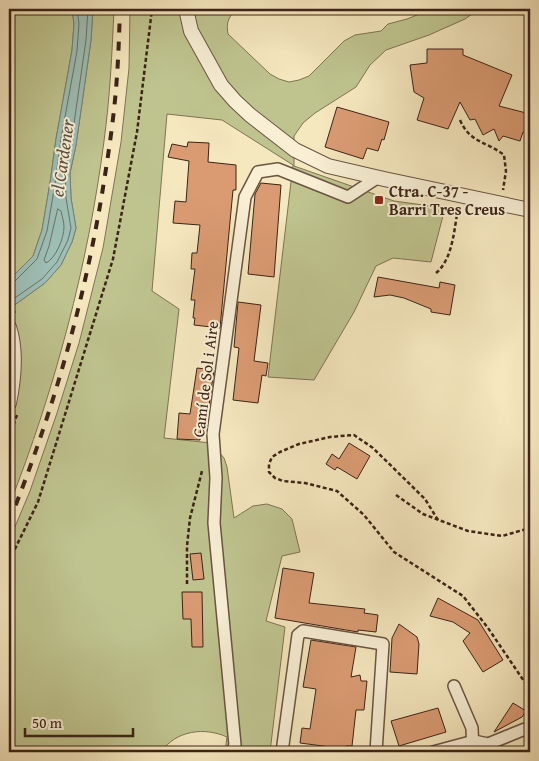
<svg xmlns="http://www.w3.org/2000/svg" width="539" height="761" font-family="'Gentium Book Plus',serif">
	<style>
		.green { fill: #bfc48f; stroke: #7e7454 }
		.water { fill: #9dbfb6; stroke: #768177 }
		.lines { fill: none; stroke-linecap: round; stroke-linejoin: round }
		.shore { stroke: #6c7167; stroke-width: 1 }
		.building { fill: #da9b73; stroke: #3c2318 }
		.minor-casing { stroke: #6a5442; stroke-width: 14 }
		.tertiary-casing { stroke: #6a5442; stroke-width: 16 }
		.path { stroke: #3c2318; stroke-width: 2.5; stroke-dasharray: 4 2.5; stroke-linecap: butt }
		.minor { stroke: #f8efd5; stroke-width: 11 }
		.tertiary { stroke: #f8efd5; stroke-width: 14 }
		.rail { stroke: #3c2318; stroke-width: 4; stroke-dasharray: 9 9; stroke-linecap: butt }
		.poi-dot { fill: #8f2418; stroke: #f8efd5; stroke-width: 2 }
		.labels { text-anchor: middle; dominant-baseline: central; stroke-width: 4; stroke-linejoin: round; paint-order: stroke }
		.poi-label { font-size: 16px; font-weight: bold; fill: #3c2318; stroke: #f8efd5; text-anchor: start }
		.street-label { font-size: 16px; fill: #3c2318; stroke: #f8efd5 }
		.water-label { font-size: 18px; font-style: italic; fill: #595247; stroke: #f8efd5 }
	</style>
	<rect width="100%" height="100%" fill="#f5e7be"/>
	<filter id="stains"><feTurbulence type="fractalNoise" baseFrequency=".004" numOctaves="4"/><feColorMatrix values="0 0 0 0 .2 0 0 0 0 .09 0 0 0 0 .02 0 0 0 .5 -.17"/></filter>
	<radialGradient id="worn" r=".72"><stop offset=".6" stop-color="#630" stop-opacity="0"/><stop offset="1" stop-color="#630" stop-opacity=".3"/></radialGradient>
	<g class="green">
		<polygon points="9,9 72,9 74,24 72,50 56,139 50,183 42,230 33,256 9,280"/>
		<path d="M93,9h21c-2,44 -4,88 -10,132 -16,124 -49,248 -95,365v-197l36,-26 16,-18 11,-23 4,-14 -5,-30 -1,-25 6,-28 15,-105z"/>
		<path d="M130,9h108c-10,7 -12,14 -10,25l42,40 9,5 10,3 10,-2 10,-4 35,-35 11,-6 26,-4 7,-7 19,-5 25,-10h47l-14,10 -36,16 -43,15 -16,15 -14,22 -41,26 -12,10 -9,13v30l100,35 51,7 -14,54 -38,-4 -17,8 -22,46 -40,68 -46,-3 25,-212 -71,-45 -55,-6 -15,177 27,18 -15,129 47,5 13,15 3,9 7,51 19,-12 14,-2 15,5 10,10 8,33 -18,4 -16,65 19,6 -15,125h-45l2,-15c-22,-10 -51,-7 -66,15h-152v-211l21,-50 27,-78 22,-70 24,-95 18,-106 8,-74z"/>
	</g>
	<polygon class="water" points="72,9 93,9 91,40 76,145 70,173 71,198 76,228 72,242 61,265 45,283 9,309 9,280 33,256 42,230 50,183 56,139 72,50 74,24"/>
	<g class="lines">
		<g class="shore">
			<path d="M58,209l3,2c1,5 3,11 3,16 0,11 -8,31 -18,36l-2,-3 5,-14z"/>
			<polyline points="9,283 14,282 37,259 47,231 55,184 61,139 77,51 79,24 77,9"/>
			<polyline points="9,302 42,279 57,262 68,240 71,228 66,198 65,173 71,144 86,40 88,9"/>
		</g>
	</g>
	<g class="building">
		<polygon points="427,49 463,49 463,55 512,75 499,106 530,114 530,134 523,132 520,141 503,136 499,141 494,129 483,135 475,119 470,120 460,102 448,129 417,120 424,98 414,92 410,65 427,63"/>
		<polygon points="337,107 389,122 384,140 382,139 378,151 367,148 363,159 325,147"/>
		<polygon points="188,142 209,143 208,162 236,165 236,190 233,190 220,328 194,325 195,318 193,318 195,300 191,300 195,269 191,269 192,253 197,253 200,225 173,223 175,201 186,202 189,161 168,157 172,144 187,147"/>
		<polygon points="261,183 281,185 274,277 248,274 255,194"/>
		<polygon points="378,277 439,288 440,282 455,285 450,315 431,312 431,309 404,298 390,295 374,297"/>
		<polygon points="238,302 261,305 254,361 268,363 266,376 262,375 258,403 233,400 239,348 234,347"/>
		<polygon points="197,368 214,370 209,406 202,406 200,440 177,439 179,413 190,414"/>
		<polygon points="349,443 370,456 357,479 337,467 335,470 326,464 332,454 339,459"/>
		<polygon points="201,553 204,579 193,580 190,554"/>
		<polygon points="283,568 314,573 309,603 365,609 364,613 378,615 376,632 358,630 358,632 275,618"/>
		<polygon points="182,592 202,592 203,647 192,647 191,619 183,619"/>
		<polygon points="438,598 478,620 503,660 483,672 463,641 470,633 453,622 430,616"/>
		<polygon points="399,624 417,637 419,644 417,674 390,672 392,638"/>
		<polygon points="311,640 356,647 351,677 360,675 361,681 367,681 364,710 356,710 352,746 346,746 346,749 300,743 302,728 310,729 316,689 303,687"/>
		<polygon points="513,703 526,711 522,717 494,732"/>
		<polygon points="438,708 446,732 399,746 391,721"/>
	</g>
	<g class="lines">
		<g class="minor-casing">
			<g id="minor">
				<polyline points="454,686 472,728 473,752"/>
				<polyline points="232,752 235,745 214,523 216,478 213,434 245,197 258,172 278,169 348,197 377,178"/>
				<polyline points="282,752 298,635 303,631 383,644 376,752"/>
				<polyline points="433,752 474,741 488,744 530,727"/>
			</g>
		</g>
		<g class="tertiary-casing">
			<g id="tertiary">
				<polyline points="186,9 191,31 221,85 235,101 250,115 295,150 328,166 384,179 530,210"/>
				<path d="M9,327c8,24 5,52 0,76"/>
			</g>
		</g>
		<g class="path">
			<path d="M460,120c10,23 26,21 44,35l2,16 -3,19"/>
			<path d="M436,273c17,-14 18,-44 22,-64"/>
			<polyline points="9,297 15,314"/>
			<polyline points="9,437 17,415"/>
			<polyline points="396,495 423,514 468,531 502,536 530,528"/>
			<polyline points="438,520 425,499 373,448 354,435 330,437 299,444 280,452 272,457 269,464 269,472 275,478 283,481 305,483 337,491 364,515 394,552 463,596 488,628 530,690"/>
			<polyline points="9,561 38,502 113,259 137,132 152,9"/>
			<polyline points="187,584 187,546 190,518 202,471"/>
		</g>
		<use href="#minor" class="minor"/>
		<use href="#tertiary" class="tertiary"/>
		<path class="rail" d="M9,522c43,-107 74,-215 93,-328 5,-31 10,-63 13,-94 3,-30 4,-61 5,-91"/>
	</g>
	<rect class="poi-dot" x="374" y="195" width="10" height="10" rx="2.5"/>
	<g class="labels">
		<g class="poi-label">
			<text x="389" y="191">Ctra. C-37 -<tspan x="389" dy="18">Barri Tres Creus</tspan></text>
		</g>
		<g class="street-label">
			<text transform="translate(205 379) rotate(-83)">Camí de Sol i Aire</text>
		</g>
		<g class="water-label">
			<text transform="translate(62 158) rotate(-82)">el Cardener</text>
		</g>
	</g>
	<rect width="539" height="761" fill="none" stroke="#f5e7be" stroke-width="30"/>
	<rect x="10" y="10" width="519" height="741" fill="none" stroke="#3c2318" stroke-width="2.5"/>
	<rect x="15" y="15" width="509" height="731" fill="none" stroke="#3c2318"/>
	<path d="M25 728v8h108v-8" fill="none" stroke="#3c2318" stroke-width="2.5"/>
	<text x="32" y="728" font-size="15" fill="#3c2318" stroke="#f8efd5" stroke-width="4" paint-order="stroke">50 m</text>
	<rect width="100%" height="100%" filter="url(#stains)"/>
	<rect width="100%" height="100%" fill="url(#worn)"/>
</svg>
